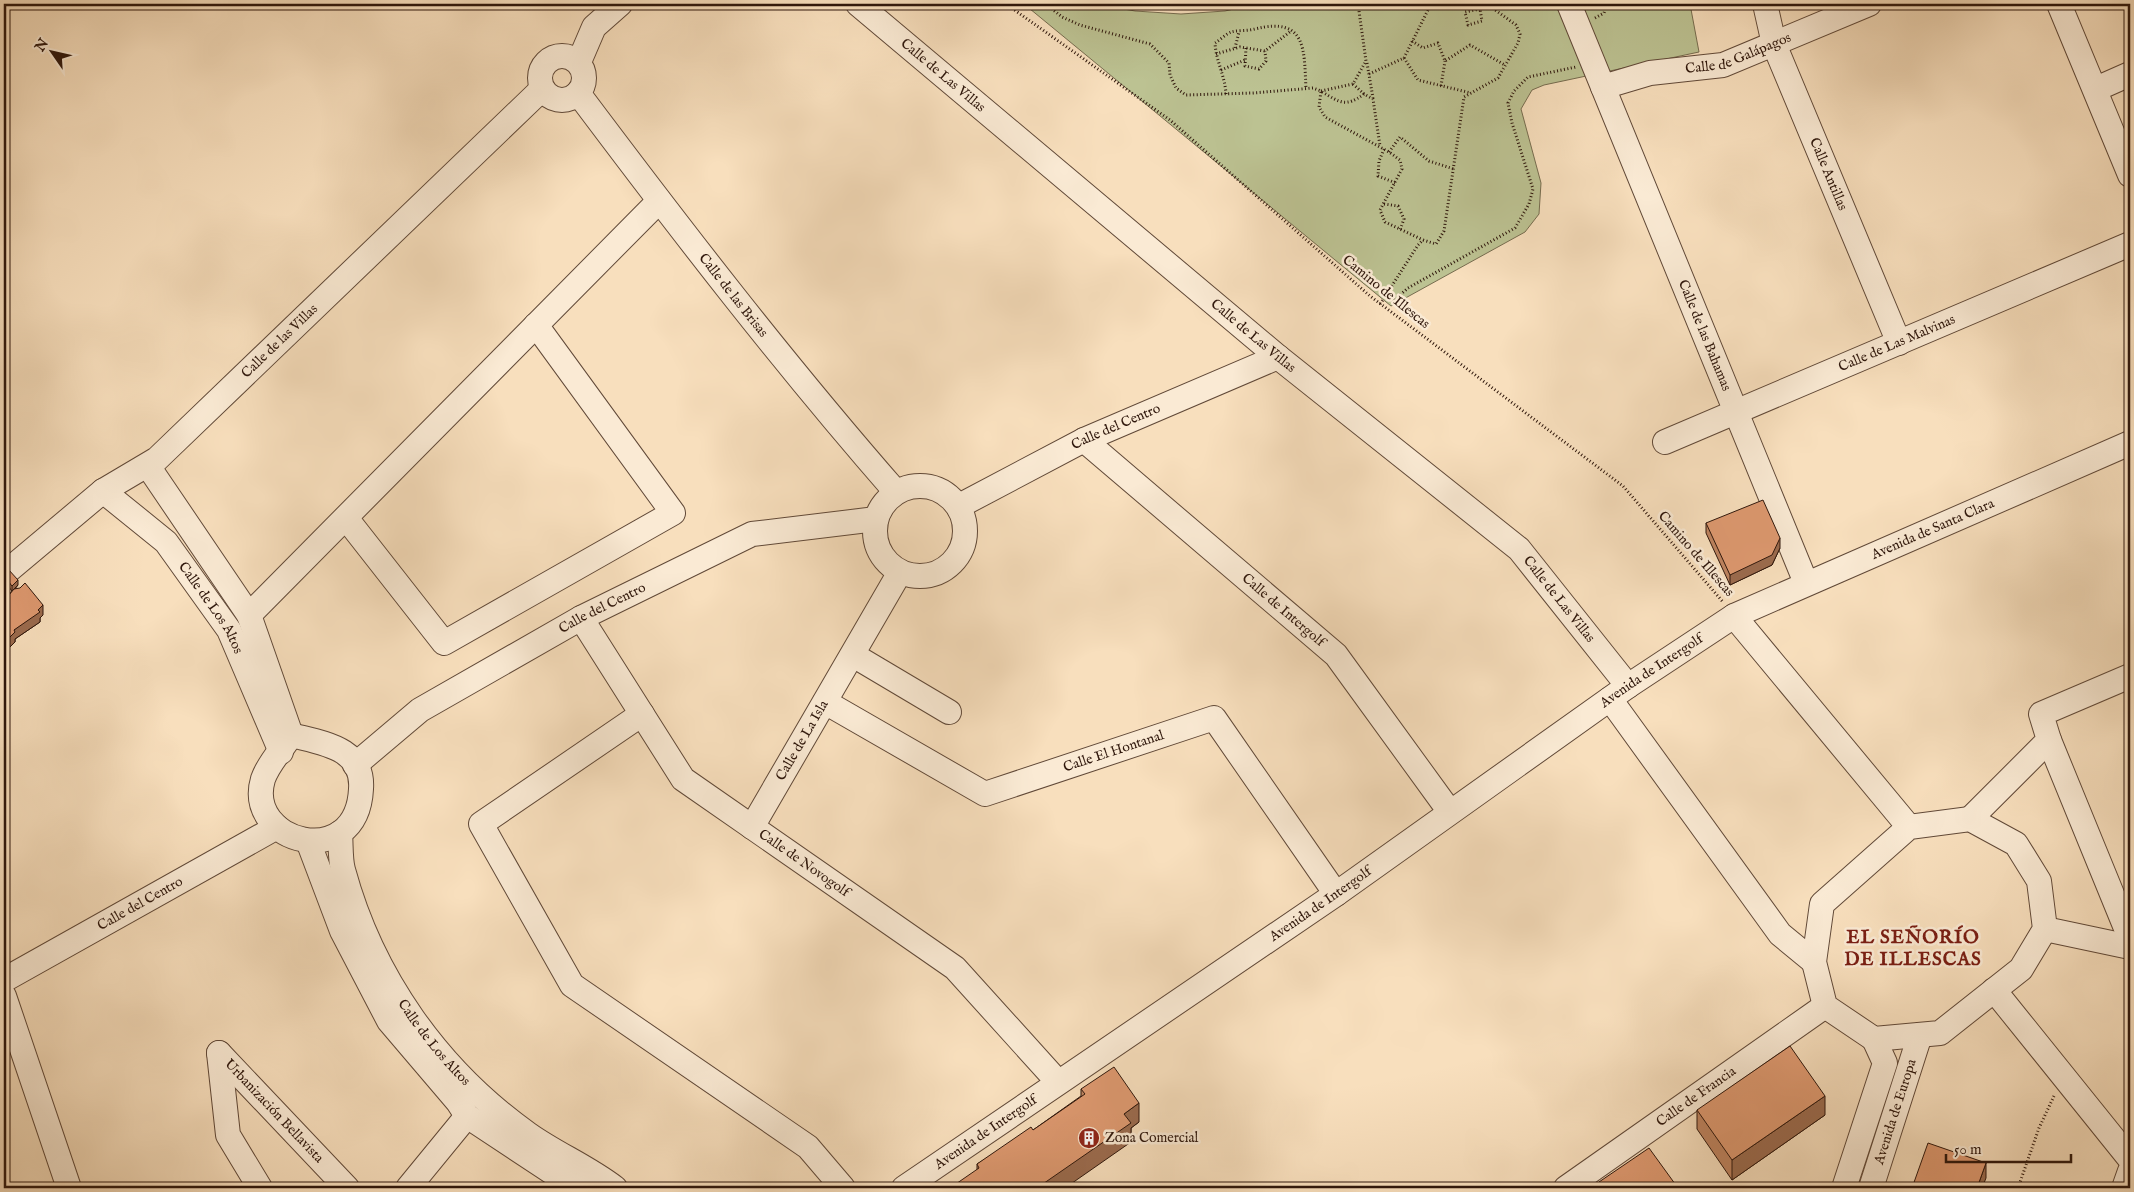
<svg xmlns="http://www.w3.org/2000/svg" width="2134" height="1192" font-family="'IM FELL English',serif">
	<style>
		.green { fill: #bcc292; stroke: #766c4f }
		.lines { fill: none; stroke-linecap: round; stroke-linejoin: round }
		.minor-casing { stroke: #614938; stroke-width: 26 }
		.path { stroke: #2f170c; stroke-width: 3; stroke-dasharray: 1 2.5; stroke-linecap: butt }
		.minor { stroke: #faead4; stroke-width: 24 }
		.wall { fill: #bf8460; stroke: #2f170c }
		.shaded-wall { fill: #9b6b4e; stroke: #2f170c }
		.building { fill: #de9970; stroke: #2f170c }
		.labels { text-anchor: middle; dominant-baseline: central; stroke-width: 5; stroke-linejoin: round; paint-order: stroke }
		.street-label { font-size: 14px; fill: #2f170c; stroke: #faead4 }
		.poi-label { font-size: 14px; fill: #2f170c; stroke: #faead4; text-anchor: start }
		.district-label { font-size: 19px; font-weight: bold; letter-spacing: 1px; fill: #7a1f14; stroke: #faead4 }
	</style>
	<rect width="100%" height="100%" fill="#f8dfbd"/>
	<filter id="stains"><feTurbulence type="fractalNoise" baseFrequency=".004" numOctaves="4"/><feColorMatrix values="0 0 0 0 .2 0 0 0 0 .09 0 0 0 0 .02 0 0 0 .5 -.17"/></filter>
	<radialGradient id="worn" r=".72"><stop offset=".6" stop-color="#630" stop-opacity="0"/><stop offset="1" stop-color="#630" stop-opacity=".3"/></radialGradient>
	<polygon class="green" points="1024,4 1097,4 1135,11 1181,14 1225,11 1255,4 1690,4 1699,52 1544,85 1532,90 1521,109 1541,183 1539,214 1525,232 1391,306"/>
	<g class="lines">
		<g class="minor-casing">
			<g id="minor">
				<path id="s1" d="M858,4l420,353 241,192 109,137"/>
				<path id="s2" d="M1569,4l237,579"/>
				<path id="s3" d="M1765,4l9,40 125,299"/>
				<polyline points="2059,4 2130,175"/>
				<circle cx="562" cy="78" r="22"/>
				<polyline points="579,62 594,27 620,4"/>
				<path id="s4" d="M1603,87l47,-14 73,-8 146,-61"/>
				<polyline points="2096,89 2130,74"/>
				<path id="s5" d="M578,93c102,136 206,271 318,399"/>
				<path id="s6" d="M1084,440l252,215 114,157"/>
				<path id="s7" d="M1665,442l465,-198"/>
				<polyline points="148,466 249,615 291,735"/>
				<circle cx="920" cy="531" r="45"/>
				<path id="s8" d="M103,491l63,51 63,88 52,122"/>
				<path id="s9" d="M959,506l125,-66 194,-83"/>
				<polyline points="346,518 444,643 673,513 536,325"/>
				<path id="s10" d="M4,574l99,-83 54,-32 385,-370"/>
				<polyline points="249,615 659,201"/>
				<polyline points="1734,616 1909,827"/>
				<path id="s11" d="M581,618l102,161 272,189 103,114"/>
				<polyline points="853,655 949,712"/>
				<polyline points="1610,699 1780,934 1814,962"/>
				<path id="s12" d="M825,702l160,92 229,-76 122,176"/>
				<polyline points="642,714 481,824 572,985 808,1147 843,1188"/>
				<path d="M291,735c30,8 73,12 70,54 -4,84 -117,54 -98,-10 6,-17 19,-29 28,-44z"/>
				<polyline points="2049,740 2130,938"/>
				<path id="s13" d="M355,765l65,-55 161,-92 171,-84 124,-15"/>
				<polygon points="1970,819 2016,844 2039,881 2045,929 2021,969 1940,1033 1874,1039 1825,1006 1814,962 1822,904 1909,827"/>
				<polyline points="1970,819 2049,740 2041,714 2130,676"/>
				<path id="s14" d="M752,827l148,-255"/>
				<path id="s15" d="M340,833c1,12 0,26 3,37 29,107 95,200 185,264 28,20 60,33 87,54"/>
				<polyline points="308,841 342,931 389,1021 458,1102 467,1116 576,1188"/>
				<polyline points="2045,929 2130,947"/>
				<path id="s16" d="M4,980l273,-153"/>
				<polyline points="1994,990 2130,1159"/>
				<polyline points="4,996 69,1188"/>
				<path id="s17" d="M219,1053l128,135"/>
				<polyline points="219,1053 228,1135 260,1188"/>
				<polyline points="408,1188 467,1116"/>
				<path id="s18" d="M904,1188l432,-294 292,-208 106,-70 396,-173"/>
				<path id="s19" d="M1566,1188l259,-182"/>
				<polyline points="1844,1188 1885,1063 1874,1039"/>
				<path id="s20" d="M1871,1188l49,-153"/>
				<polyline points="2124,1188 2130,1171"/>
			</g>
		</g>
		<g class="path">
			<polyline points="1006,4 1170,120 1370,296 1623,486 1723,602"/>
			<polyline points="1046,4 1062,17 1080,25 1150,44 1169,63 1170,75 1176,88 1186,95 1253,93 1313,88 1321,91 1319,107 1325,117 1389,152 1400,160 1402,169 1380,210 1385,222 1423,240"/>
			<polyline points="1480,9 1465,12 1468,25 1482,21 1480,9 1483,4"/>
			<polyline points="1595,18 1604,13 1607,4"/>
			<polyline points="1412,41 1423,48 1438,43 1445,61 1470,45 1505,65"/>
			<polyline points="1235,48 1239,32"/>
			<polyline points="1246,48 1245,66 1259,69 1266,61 1265,51"/>
			<polyline points="1216,54 1240,47 1265,51 1291,31"/>
			<polyline points="1404,58 1431,4"/>
			<polyline points="1367,63 1373,98"/>
			<polyline points="1221,70 1245,60"/>
			<polyline points="1369,74 1404,58 1418,80 1471,93"/>
			<polyline points="1353,84 1364,94"/>
			<polyline points="1441,86 1445,61"/>
			<polyline points="1321,91 1353,84 1366,61 1358,4"/>
			<path d="M1322,92c18,10 23,16 42,2l9,5 7,47"/>
			<path d="M1226,94c-1,-18 -10,-33 -11,-51 5,-3 11,-9 16,-11 7,-2 16,-1 24,-3 52,-13 49,21 51,60"/>
			<polyline points="1384,149 1379,161 1378,176 1396,183"/>
			<polyline points="1389,152 1400,137 1429,161 1454,169"/>
			<polyline points="1384,204 1398,206 1404,219 1400,230"/>
			<polyline points="1386,295 1418,245 1423,240 1436,244 1444,231 1464,97 1498,78 1518,43 1520,34 1516,25 1487,4"/>
			<polyline points="1380,304 1386,296 1393,301 1408,288 1515,228 1529,204 1533,189 1512,123 1508,103 1514,91 1528,77 1576,67"/>
			<polyline points="2018,1188 2039,1128 2054,1096"/>
		</g>
		<use href="#minor" class="minor"/>
	</g>
	<g class="wall">
		<polygon points="1706,523 1780,548 1772,565 1730,585 1706,533"/>
		<polygon points="4,574 18,585 15,589 43,615 40,618 40,622 15,639 15,642 8,649 4,643 4,601 12,591 4,581"/>
		<polygon points="1081,1089 1139,1122 1131,1128 1131,1142 977,1170 977,1164 1033,1130 1081,1096"/>
		<polygon points="1697,1110 1825,1115 1732,1180 1697,1129"/>
		<polygon points="1599,1182 1678,1188 1599,1188"/>
	</g>
	<g class="shaded-wall">
		<polygon points="1780,538 1780,548 1772,565 1730,585 1730,575"/>
		<polygon points="18,580 18,585 12,591 12,586"/>
		<polygon points="43,605 43,615 40,618 40,622 15,639 15,642 8,649 8,639 14,630"/>
		<polygon points="1825,1096 1825,1115 1732,1180 1732,1160"/>
		<polygon points="1139,1103 1139,1122 1131,1128 1131,1142 1065,1188 1037,1188 1124,1114"/>
		<polygon points="1986,1163 1986,1178 1982,1188 1977,1188"/>
	</g>
	<g class="building">
		<polygon points="1763,500 1780,538 1772,555 1730,575 1706,523"/>
		<polygon points="8,569 18,580 12,586 4,576 4,574"/>
		<polygon points="25,583 43,605 38,610 40,612 14,630 15,632 8,639 4,633 4,601 14,589 20,588"/>
		<polygon points="1790,1046 1825,1096 1732,1160 1697,1110"/>
		<polygon points="1114,1067 1139,1103 1124,1114 1131,1123 1037,1188 950,1188 979,1168 977,1164 1031,1127 1033,1130 1085,1094 1081,1089"/>
		<polygon points="1928,1143 1986,1163 1977,1188 1912,1188"/>
		<polygon points="1649,1148 1678,1188 1604,1188 1599,1182"/>
	</g>
	<defs>
		<g id="building-disc" transform="scale(1.125)"><circle r="9.5" fill="#8f2418" stroke="#faead4"/><path d="M-4-6H4V6H1V3H-1V6H-4ZM-2.5-4.3h1.7v1.8h-1.7ZM.8-4.3h1.7v1.8H.8ZM-2.5-1h1.7V.8h-1.7ZM.8-1h1.7V.8H.8Z" fill="#fff"/></g>
	</defs>
	<g fill-rule="evenodd">
		<use href="#building-disc" x="1089" y="1138"/>
	</g>
	<g class="labels">
		<g class="street-label">
			<text stroke="none"><textPath href="#s4" startOffset="140">Calle de Galápagos</textPath></text>
			<text stroke="none"><textPath href="#s1" startOffset="111">Calle de Las Villas</textPath></text>
			<text stroke="none"><textPath href="#s3" startOffset="182">Calle Antillas</textPath></text>
			<text transform="translate(1386 292) rotate(39)">Camino de Illescas</text>
			<text stroke="none"><textPath href="#s5" startOffset="255">Calle de las Brisas</textPath></text>
			<text stroke="none"><textPath href="#s1" startOffset="516">Calle de Las Villas</textPath></text>
			<text stroke="none"><textPath href="#s2" startOffset="358">Calle de las Bahamas</textPath></text>
			<text stroke="none"><textPath href="#s10" startOffset="362">Calle de las Villas</textPath></text>
			<text stroke="none"><textPath href="#s7" startOffset="252">Calle de Las Malvinas</textPath></text>
			<text stroke="none"><textPath href="#s9" startOffset="176">Calle del Centro</textPath></text>
			<text stroke="none"><textPath href="#s18" startOffset="1225">Avenida de Santa Clara</textPath></text>
			<text transform="translate(1696 554) rotate(49)">Camino de Illescas</text>
			<text stroke="none"><textPath href="#s1" startOffset="921">Calle de Las Villas</textPath></text>
			<text stroke="none"><textPath href="#s8" startOffset="161">Calle de Los Altos</textPath></text>
			<text stroke="none"><textPath href="#s13" startOffset="294">Calle del Centro</textPath></text>
			<text stroke="none"><textPath href="#s6" startOffset="262">Calle de Intergolf</textPath></text>
			<text stroke="none"><textPath href="#s18" startOffset="909">Avenida de Intergolf</textPath></text>
			<text stroke="none"><textPath href="#s14" startOffset="100">Calle de La Isla</textPath></text>
			<text stroke="none"><textPath href="#s12" startOffset="320">Calle El Hontanal</textPath></text>
			<text stroke="none"><textPath href="#s11" startOffset="338">Calle de Novogolf</textPath></text>
			<text stroke="none"><textPath href="#s16" startOffset="156">Calle del Centro</textPath></text>
			<text stroke="none"><textPath href="#s18" startOffset="504">Avenida de Intergolf</textPath></text>
			<text stroke="none"><textPath href="#s15" startOffset="234">Calle de Los Altos</textPath></text>
			<text stroke="none"><textPath href="#s19" startOffset="159">Calle de Francia</textPath></text>
			<text stroke="none"><textPath href="#s20" startOffset="80">Avenida de Europa</textPath></text>
			<text stroke="none"><textPath href="#s17" startOffset="80">Urbanización Bellavista</textPath></text>
			<text stroke="none"><textPath href="#s18" startOffset="99">Avenida de Intergolf</textPath></text>
		</g>
		<g class="poi-label">
			<text x="1105" y="1138">Zona Comercial</text>
		</g>
		<g class="district-label">
			<text x="1913" y="938">EL SEÑORÍO<tspan x="1913" dy="22">DE ILLESCAS</tspan></text>
		</g>
	</g>
	<rect width="2134" height="1192" fill="none" stroke="#f8dfbd" stroke-width="20"/>
	<rect x="5" y="5" width="2124" height="1182" fill="none" stroke="#2f170c" stroke-width="2.5"/>
	<rect x="10" y="10" width="2114" height="1172" fill="none" stroke="#2f170c"/>
	<g transform="translate(52 52) rotate(304)" stroke="#faead4" stroke-width="4" paint-order="stroke">
	<path d="M0-4L9 19L0 12L-9 19Z" fill="#2f170c"/>
	<text y="-8" font-size="14" font-weight="bold" text-anchor="middle" fill="#2f170c">N</text>
	</g>
	<path d="M1946 1154v8h125v-8" fill="none" stroke="#2f170c" stroke-width="2.5"/>
	<text x="1954" y="1154" font-size="15" fill="#2f170c" stroke="#faead4" stroke-width="4" paint-order="stroke">50 m</text>
	<rect width="100%" height="100%" filter="url(#stains)"/>
	<rect width="100%" height="100%" fill="url(#worn)"/>
</svg>
